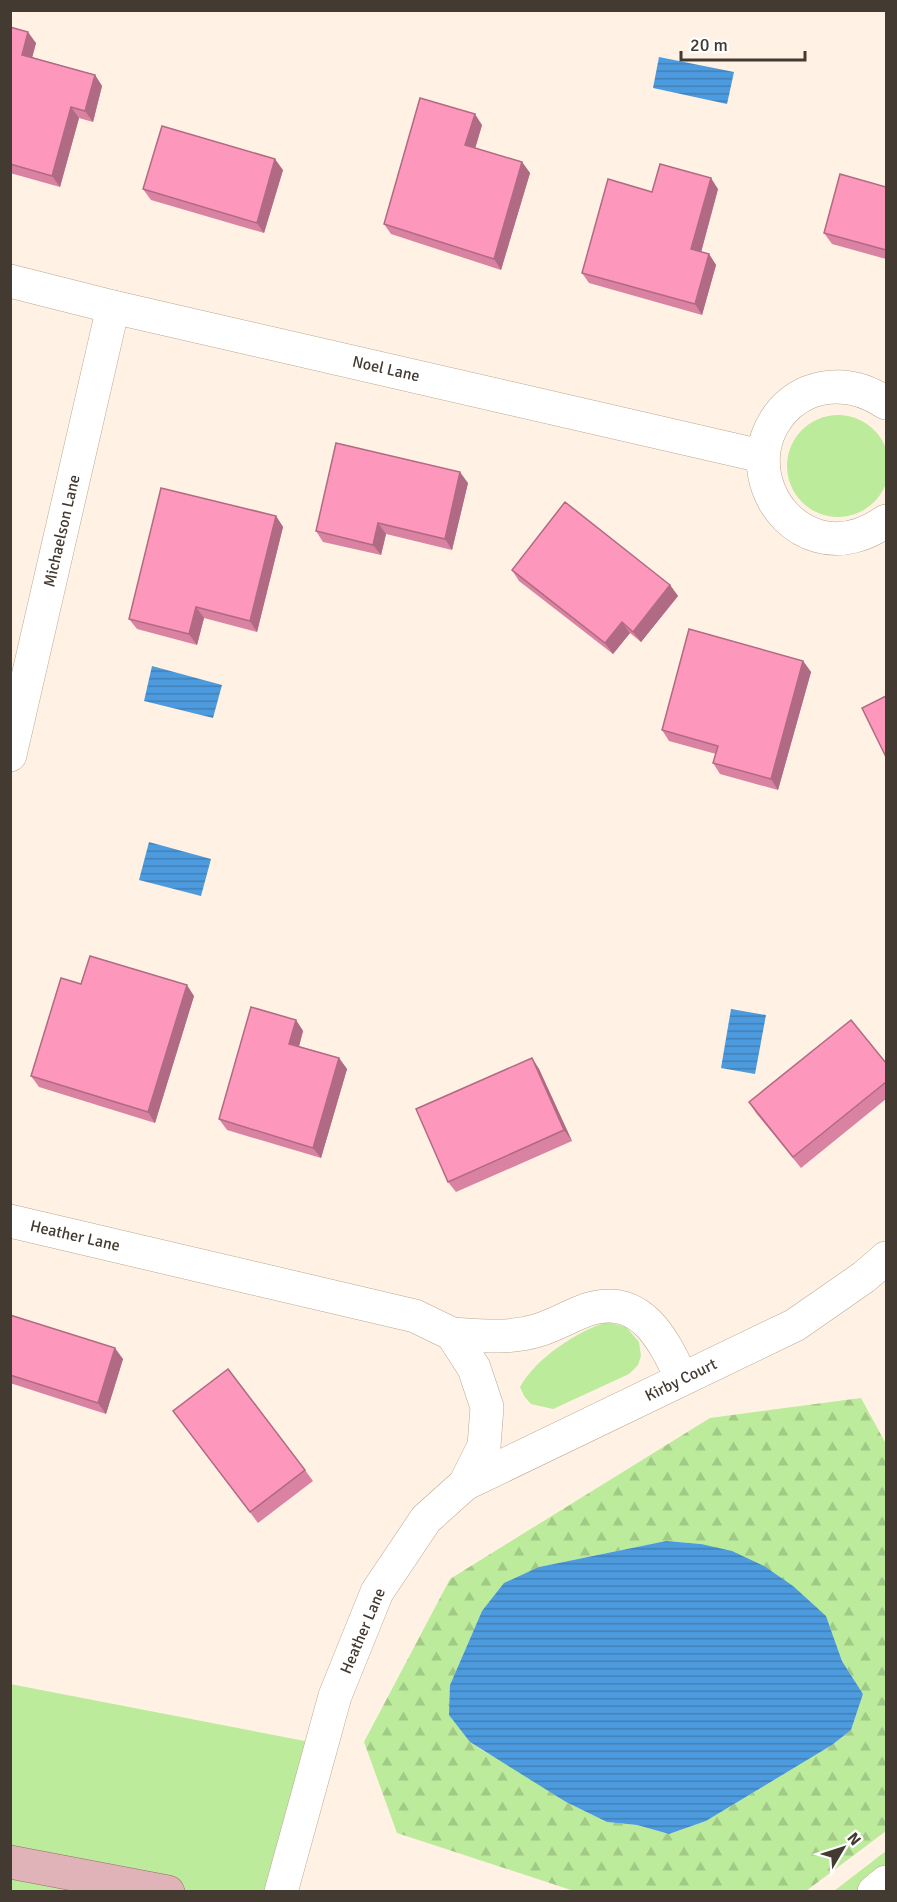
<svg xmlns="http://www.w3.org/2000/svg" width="897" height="1902" font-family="Signika,sans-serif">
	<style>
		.green { fill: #bbeb9b }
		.forest { fill: url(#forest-firs); fill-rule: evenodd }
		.water { fill: url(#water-rules) }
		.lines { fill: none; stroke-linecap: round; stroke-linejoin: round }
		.minor-casing { stroke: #baa790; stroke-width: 34 }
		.primary-casing { stroke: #9c686b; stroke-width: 34 }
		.minor { stroke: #fff; stroke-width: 33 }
		.primary { stroke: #e0b3b9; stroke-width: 33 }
		.wall { fill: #da82a1 }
		.shaded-wall { fill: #b16a83 }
		.building { fill: #fd97bb; stroke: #b16a83; stroke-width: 1.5 }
		.labels { text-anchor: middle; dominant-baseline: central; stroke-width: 6; stroke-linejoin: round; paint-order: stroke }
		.street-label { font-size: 16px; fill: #433b31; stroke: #fff }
	</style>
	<defs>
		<pattern id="forest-firs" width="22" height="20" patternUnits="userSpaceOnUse" patternTransform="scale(1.5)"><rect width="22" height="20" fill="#bbeb9b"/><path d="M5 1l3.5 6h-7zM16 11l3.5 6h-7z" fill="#a2ca86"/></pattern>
		<pattern id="water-rules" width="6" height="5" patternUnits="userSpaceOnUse" patternTransform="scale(1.5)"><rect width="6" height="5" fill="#4d9bdf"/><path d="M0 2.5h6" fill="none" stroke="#4280b5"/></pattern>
	</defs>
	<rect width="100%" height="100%" fill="#fff2e4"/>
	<g class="green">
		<circle cx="838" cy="466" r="51"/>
		<path d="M607,1322l19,5 13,15 2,14 -3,9 -9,9 -76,35 -22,-5 -7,-8 -4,-9c15,-28 57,-56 87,-65z"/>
		<polygon points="10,1684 310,1742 265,1891 178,1891 11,1864"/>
		<polygon points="886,1851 886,1891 834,1891"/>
		<polygon points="11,1872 126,1891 11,1891"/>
	</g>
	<path class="forest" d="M861,1398l25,46v387l-80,60h-232l-177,-58 -33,-91 86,-163 260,-161zM666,1541l35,3 125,72 16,45 21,33 -12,36 -19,15 -126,76 -37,13 -32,-9 -30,-3 -41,-20 -57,-37 -24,-13 -15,-10 -20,-57 32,-74 57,-44z"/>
	<g class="water">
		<polygon points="659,57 734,72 727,104 653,88"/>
		<polygon points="152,666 222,685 213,718 144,701"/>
		<polygon points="149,842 211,859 201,896 139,880"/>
		<polygon points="731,1009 766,1015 755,1074 721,1068"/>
		<polygon points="666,1541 701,1544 732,1551 764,1566 793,1586 826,1616 842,1661 863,1694 851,1730 832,1745 706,1821 669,1834 637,1825 607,1822 566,1802 470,1742 449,1715 450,1685 482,1611 504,1583 539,1567"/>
	</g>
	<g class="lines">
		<g class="minor-casing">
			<g id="minor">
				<polyline points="10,281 113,307 757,455 762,454"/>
				<path d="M886,403c-24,-16 -49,-21 -77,-11 -14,6 -26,16 -34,29 -27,41 -5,101 43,115 24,7 48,-1 68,-15"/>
				<polyline points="10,755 113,307"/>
				<polyline points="10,1221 415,1316 452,1334 474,1368 487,1407 484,1446 465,1484 426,1519 377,1592 335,1696 281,1892"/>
				<path d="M452,1334c30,2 58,5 87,-4 16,-5 31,-14 47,-20 55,-18 77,29 96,69"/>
				<polyline points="465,1484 795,1325 864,1277 886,1258"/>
				<polyline points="874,1892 886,1882"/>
			</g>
		</g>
		<g class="primary-casing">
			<polyline id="primary" points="10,1862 168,1892"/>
		</g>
		<use href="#minor" class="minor"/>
		<use href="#primary" class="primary"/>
	</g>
	<g class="wall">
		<polygon points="10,27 36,43 32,57 95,75 102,86 93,122 79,118 60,187 10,173"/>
		<polygon points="482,125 475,148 522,162 530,173 501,270 391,234 384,224"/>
		<polygon points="283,170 264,233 151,200 143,189"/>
		<polygon points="886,187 886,259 832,244 824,233"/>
		<polygon points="718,189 701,252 709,254 716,265 702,315 589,283 582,273"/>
		<polygon points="468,483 452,550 386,534 381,555 323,542 316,531"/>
		<polygon points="276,516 283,527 257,632 204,618 197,645 137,629 129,619"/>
		<polygon points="512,570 670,585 678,596 641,642 630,633 613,654 519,581"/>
		<polygon points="803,661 811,672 778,790 720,774 713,763 716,754 669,741 662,730"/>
		<polygon points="81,984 194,996 155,1123 39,1087 31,1076"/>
		<polygon points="296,1020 303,1031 299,1046 339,1058 347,1069 321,1158 227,1130 219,1119"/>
		<polygon points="532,1058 539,1069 572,1141 456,1192 448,1182"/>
		<polygon points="886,1063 886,1099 801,1168 756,1113 749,1102"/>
		<polygon points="10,1315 123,1359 106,1414 10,1383"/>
		<polygon points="173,1411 305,1470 313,1481 258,1523"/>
	</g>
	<g class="shaded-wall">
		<polygon points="28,32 36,43 30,66 22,55"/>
		<polygon points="95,75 102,86 93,122 85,111"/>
		<polygon points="71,107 79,118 60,187 52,176"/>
		<polygon points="475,114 482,125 473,156 465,145"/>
		<polygon points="275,159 283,170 264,233 257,223"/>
		<polygon points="522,162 530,173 501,270 494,259"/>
		<polygon points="711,178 718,189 699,260 691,249"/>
		<polygon points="709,254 716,265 702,315 695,304"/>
		<polygon points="460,472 468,483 452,550 445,539"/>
		<polygon points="276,516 283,527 257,632 250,621"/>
		<polygon points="378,523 386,534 381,555 373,545"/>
		<polygon points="670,585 678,596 641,642 633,632"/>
		<polygon points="196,607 204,618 197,645 189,634"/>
		<polygon points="622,622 630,633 613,654 605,643"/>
		<polygon points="803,661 811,672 778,790 771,779"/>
		<polygon points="187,985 194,996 155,1123 148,1112"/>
		<polygon points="296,1020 303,1031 297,1054 289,1044"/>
		<polygon points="339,1058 347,1069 321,1158 313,1148"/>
		<polygon points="532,1058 539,1069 572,1141 564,1130"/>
		<polygon points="115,1348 123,1359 106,1414 98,1403"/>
	</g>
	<g class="building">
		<polygon points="10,27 28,32 22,55 95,75 85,111 71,107 52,176 10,164"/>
		<polygon points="420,98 475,114 465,145 522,162 494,259 384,224"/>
		<polygon points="162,126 275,159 257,223 143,189"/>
		<polygon points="660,164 711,178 691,249 709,254 695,304 582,273 608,179 652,192"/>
		<polygon points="840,174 886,187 886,250 824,233"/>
		<polygon points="336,443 460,472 445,539 378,523 373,545 316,531"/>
		<polygon points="161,488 276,516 250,621 196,607 189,634 129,619"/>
		<polygon points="565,502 670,585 633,632 622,622 605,643 512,570"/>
		<polygon points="689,629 803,661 771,779 713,763 718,746 662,730"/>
		<polygon points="886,696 886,757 862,708"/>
		<polygon points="90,956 187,985 148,1112 31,1076 61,978 81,984"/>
		<polygon points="251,1007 296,1020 289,1044 339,1058 313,1148 219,1119"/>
		<polygon points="851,1020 886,1063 886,1082 793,1157 749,1102"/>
		<polygon points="532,1058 564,1130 448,1182 416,1109"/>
		<polygon points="10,1315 115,1348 98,1403 10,1375"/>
		<polygon points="228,1369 305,1470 250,1512 173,1411"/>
	</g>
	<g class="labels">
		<g class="street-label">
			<text transform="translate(386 369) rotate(13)">Noel Lane</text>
			<text transform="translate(62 531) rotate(-77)">Michaelson Lane</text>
			<text transform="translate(75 1236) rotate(13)">Heather Lane</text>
			<text transform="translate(681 1380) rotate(-26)">Kirby Court</text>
			<text transform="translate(363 1631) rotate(-67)">Heather Lane</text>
		</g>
	</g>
	<rect width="897" height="1902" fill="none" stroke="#433b31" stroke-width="24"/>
	<g transform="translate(843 1848) rotate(51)" stroke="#ffffff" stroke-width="4.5" paint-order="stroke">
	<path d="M0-4.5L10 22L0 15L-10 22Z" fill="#433b31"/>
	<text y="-9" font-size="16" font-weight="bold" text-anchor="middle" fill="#433b31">N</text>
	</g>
	<path d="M681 51v9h124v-9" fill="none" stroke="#433b31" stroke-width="3"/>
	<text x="690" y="51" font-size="18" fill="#433b31" stroke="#ffffff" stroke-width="4.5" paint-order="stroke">20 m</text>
</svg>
